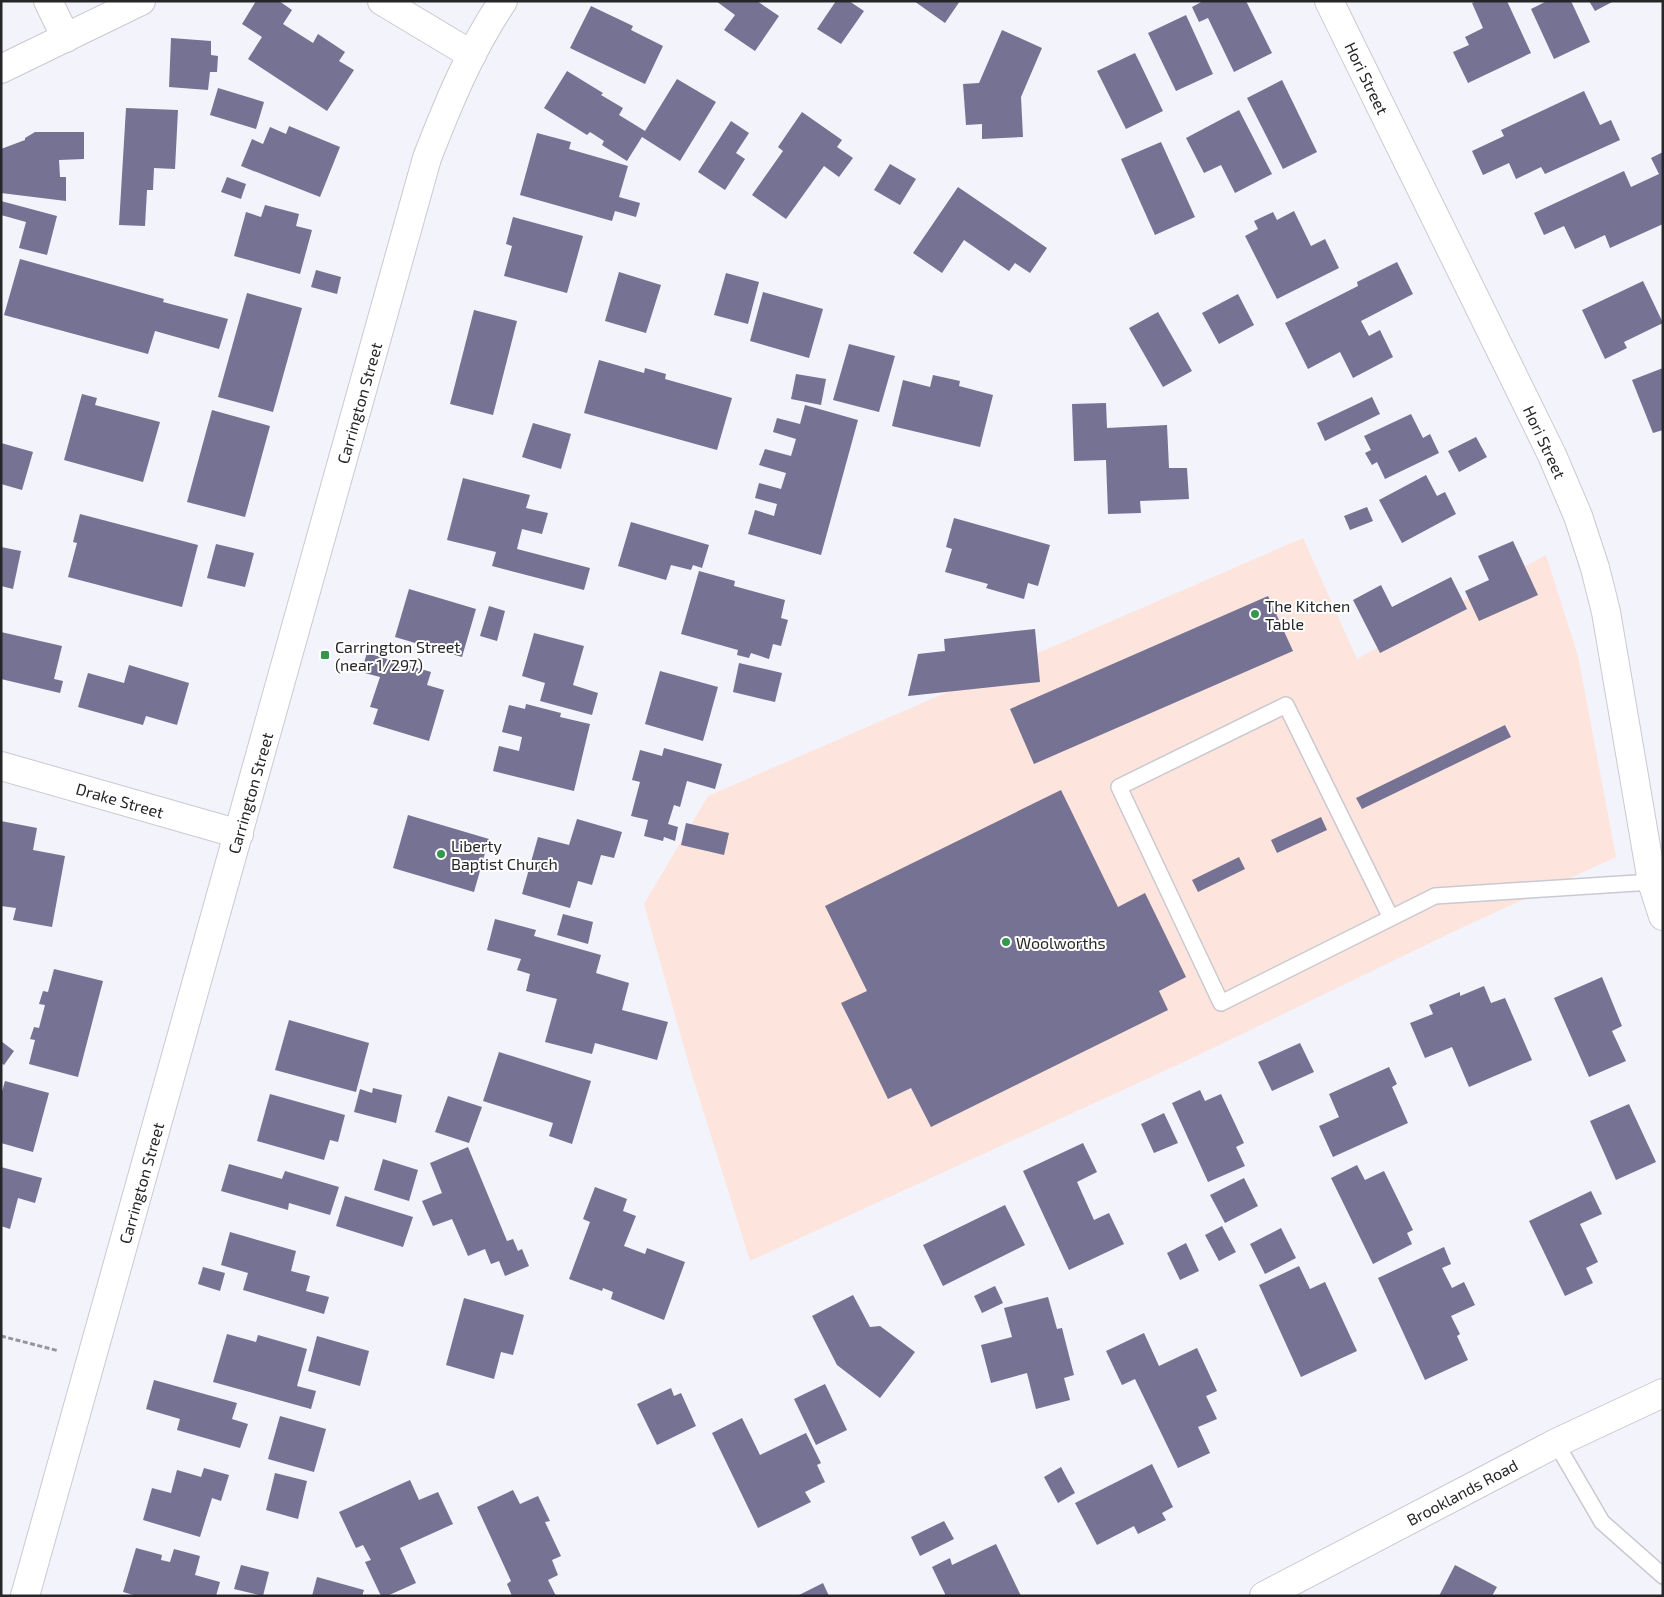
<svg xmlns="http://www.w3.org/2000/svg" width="1664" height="1597" font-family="'Exo 2',sans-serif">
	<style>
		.commercial { fill: #fde4dc }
		.building { fill: #757293 }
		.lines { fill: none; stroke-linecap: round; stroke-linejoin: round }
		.lane-casing { stroke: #cac9d2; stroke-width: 18 }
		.street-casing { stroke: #cac9d2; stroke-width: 30 }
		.secondary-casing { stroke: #cac9d2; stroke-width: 30 }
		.path { stroke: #95959b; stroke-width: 3; stroke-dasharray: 5 2.5; stroke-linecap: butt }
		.lane { stroke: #fff; stroke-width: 15 }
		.street { stroke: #fff; stroke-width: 28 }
		.secondary { stroke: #fff; stroke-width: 28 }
		.poi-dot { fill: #35974b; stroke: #fff; stroke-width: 2 }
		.labels { text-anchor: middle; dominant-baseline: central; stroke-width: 4; stroke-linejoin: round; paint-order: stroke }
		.street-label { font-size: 16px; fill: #262629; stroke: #fff }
		.poi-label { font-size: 16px; fill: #262629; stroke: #fff; text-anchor: start }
	</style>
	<rect width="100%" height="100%" fill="#f3f3fb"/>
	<polygon class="commercial" points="1303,538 1357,659 1546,555 1578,656 1616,857 1459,929 1186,1061 750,1261 689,1065 644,904 708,796"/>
	<g class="building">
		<polygon points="256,1 279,1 292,10 283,24 313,43 318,34 345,52 339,61 354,70 327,111 248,59 262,37 242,24"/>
		<polygon points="716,1 757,1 779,16 755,51 724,30 735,15"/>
		<polygon points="836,1 849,1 864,11 841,44 817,29"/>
		<polygon points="914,1 960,1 945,23"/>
		<polygon points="1203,1 1246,1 1272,53 1234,72 1208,18 1199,22 1192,7"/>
		<polygon points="1476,1 1507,1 1531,53 1468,83 1453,52 1469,45 1465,37 1483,28 1472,3"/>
		<polygon points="1547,1 1571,1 1590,42 1554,59 1531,9"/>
		<polygon points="1589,1 1614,1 1595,11"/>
		<polygon points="591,6 633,26 631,30 663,46 645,84 570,48"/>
		<polygon points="1186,15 1213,74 1176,91 1148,33"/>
		<polygon points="1002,30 1042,48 1021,97 1023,137 982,139 982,124 966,125 963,84 979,83"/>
		<polygon points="171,38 211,41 211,55 218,56 217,72 210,72 208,90 169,87"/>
		<polygon points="1135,53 1163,111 1126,129 1097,71"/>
		<polygon points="567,71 603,93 601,95 623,108 619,115 645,131 677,79 716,102 680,161 642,137 627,161 602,145 604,141 590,132 587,135 544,108"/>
		<polygon points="1282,80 1317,152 1283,169 1247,98"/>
		<polygon points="218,88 264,102 256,129 210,115"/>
		<polygon points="1584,91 1600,125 1611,120 1620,140 1545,174 1541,167 1516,179 1509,163 1483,175 1472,151 1504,136 1501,130"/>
		<polygon points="126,108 178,110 175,169 154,168 153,190 147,190 145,226 119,225"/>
		<polygon points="1239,110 1272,174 1235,193 1221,165 1204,173 1186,138"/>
		<polygon points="802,112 842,140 837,147 853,158 839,177 824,166 786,219 752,195 783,151 778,147"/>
		<polygon points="731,121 749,133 736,153 745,159 725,190 698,172"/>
		<polygon points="289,126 340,147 320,197 241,166 252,139 263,144 270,127 286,134"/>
		<polygon points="35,132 84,132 84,159 59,160 60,177 66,177 66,201 1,193 1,149 25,140 25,138"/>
		<polygon points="537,133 571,142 569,149 628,166 619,197 640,203 636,217 615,211 612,221 520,195"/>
		<polygon points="1161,142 1195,217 1155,235 1121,159"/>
		<polygon points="1663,152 1663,224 1610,248 1605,235 1575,249 1564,226 1544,235 1534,213 1624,171 1631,187 1659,174 1651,158"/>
		<polygon points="890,164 916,179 900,205 874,190"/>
		<polygon points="227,177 246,184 241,199 221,192"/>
		<polygon points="958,187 1047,248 1030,273 1015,263 1009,271 964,240 942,273 913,253"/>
		<polygon points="1,201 57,216 47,255 19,248 26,222 1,215"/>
		<polygon points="265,205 299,214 296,226 312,230 300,274 234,256 246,212 261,217"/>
		<polygon points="1294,211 1311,246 1325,239 1339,268 1277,299 1245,236 1258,229 1254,221 1273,212 1277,220"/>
		<polygon points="513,217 583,236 567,293 504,276 512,246 506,244"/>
		<polygon points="20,259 164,299 163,302 228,319 219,349 155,331 148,354 4,315"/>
		<polygon points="1397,262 1413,294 1361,321 1369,336 1380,330 1393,357 1353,378 1340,352 1308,369 1285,323 1358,286 1357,282"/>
		<polygon points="316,270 341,277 337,294 311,287"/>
		<polygon points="619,272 661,285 646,333 605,321"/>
		<polygon points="726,273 759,282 748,324 714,315"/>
		<polygon points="1643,281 1663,323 1624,342 1627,348 1605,359 1582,310"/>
		<polygon points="763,292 823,309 809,358 750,341"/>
		<polygon points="247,293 302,308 273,412 218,397"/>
		<polygon points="1238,294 1254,325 1219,344 1202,313"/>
		<polygon points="474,310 517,321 493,415 450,404"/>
		<polygon points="1158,312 1192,371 1163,387 1129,328"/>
		<polygon points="849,344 895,356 879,412 833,400"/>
		<polygon points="599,360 644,373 645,368 666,374 665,379 732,398 717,450 584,413"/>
		<polygon points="1663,368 1663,430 1653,433 1632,380"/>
		<polygon points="796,374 826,379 821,405 791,399"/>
		<polygon points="933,375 960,381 959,386 993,395 980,447 892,426 903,380 930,387"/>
		<polygon points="82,394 97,398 95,405 160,422 143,482 64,460"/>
		<polygon points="1372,397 1380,414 1325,441 1317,423"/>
		<polygon points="1106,403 1107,428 1167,425 1169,468 1187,468 1189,499 1140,501 1141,513 1108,514 1106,460 1074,461 1072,404"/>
		<polygon points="805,405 858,420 821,555 748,534 755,510 774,516 777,504 755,498 759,483 781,489 786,473 759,465 765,449 791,456 796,439 773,432 777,418 800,424"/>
		<polygon points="212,410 270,426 245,517 187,502"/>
		<polygon points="1411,414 1423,438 1430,434 1439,453 1385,479 1377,462 1372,465 1365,453 1371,450 1364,436"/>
		<polygon points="533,423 571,434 561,469 522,457"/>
		<polygon points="1476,437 1487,457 1459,472 1448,451"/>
		<polygon points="1,443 33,452 22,490 1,484"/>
		<polygon points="1426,475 1437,496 1445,492 1456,514 1402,543 1379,500"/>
		<polygon points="463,478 530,495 526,508 548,513 542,534 522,529 517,549 590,568 584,590 492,566 496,552 447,540"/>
		<polygon points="1367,507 1373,521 1350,530 1344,516"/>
		<polygon points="80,514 198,545 182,607 68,577 77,543 73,542"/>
		<polygon points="954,518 1050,545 1038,586 1028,583 1024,599 986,588 988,584 945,572 952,549 946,547"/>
		<polygon points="631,522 709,545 702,568 693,565 691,570 671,565 666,580 618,566"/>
		<polygon points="1513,541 1538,595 1479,621 1465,591 1489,580 1478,556"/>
		<polygon points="216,544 254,553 245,587 207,578"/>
		<polygon points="1,547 21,551 13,589 1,586"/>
		<polygon points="699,571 735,581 734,586 785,600 781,618 788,620 781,646 773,644 769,659 751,653 749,658 737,655 738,650 681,634"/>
		<polygon points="1451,577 1467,609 1380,653 1353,600 1381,585 1392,607"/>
		<polygon points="409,589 476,609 462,657 395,637"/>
		<polygon points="1268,596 1293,651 1034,764 1010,709"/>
		<polygon points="489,606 505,611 497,641 480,636"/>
		<polygon points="1035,629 1040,682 908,696 918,654 945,651 944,639"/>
		<polygon points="1,632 62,646 54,679 63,681 60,693 1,679"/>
		<polygon points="534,633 584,646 573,685 598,693 592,715 540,701 545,683 522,676"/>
		<polygon points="367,653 431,672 427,685 444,690 429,741 373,724 378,709 370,707 380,677 361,672"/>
		<polygon points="739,663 782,673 775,702 733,692"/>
		<polygon points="129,665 189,683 177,725 146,716 143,725 78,707 88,673 124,683"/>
		<polygon points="660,671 718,687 703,741 645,724"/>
		<polygon points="526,704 561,713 560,717 590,724 574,791 493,771 499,746 519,751 522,737 502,732 509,705 525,709"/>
		<polygon points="1505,725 1511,737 1362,809 1356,798"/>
		<polygon points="664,748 722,764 715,789 687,781 680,807 674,805 668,824 678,827 675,841 664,837 663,841 644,836 648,820 631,816 640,782 632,780 640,750 662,756"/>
		<polygon points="1061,790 1118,907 1145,893 1186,977 1159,991 1168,1010 931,1127 911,1088 888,1099 854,1029 841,1003 867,991 825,906"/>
		<polygon points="408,815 489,839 474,892 393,868"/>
		<polygon points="1321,817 1327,830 1277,853 1271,840"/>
		<polygon points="577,819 622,832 614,858 601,855 592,885 578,881 570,908 522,894 538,837 569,845"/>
		<polygon points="1,821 37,828 33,850 65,856 52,927 13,920 16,908 1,906"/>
		<polygon points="686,823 729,833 724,855 681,845"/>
		<polygon points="1239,857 1245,869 1198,892 1192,880"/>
		<polygon points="563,914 593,922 588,944 557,935"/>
		<polygon points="495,919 536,930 534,936 601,955 596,973 629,983 622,1010 668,1022 657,1060 595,1043 592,1054 545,1042 557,999 526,991 530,974 517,970 521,959 487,950"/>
		<polygon points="54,969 103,981 78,1077 29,1064 35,1040 30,1039 34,1027 39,1028 45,1005 39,1004 43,991 48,992"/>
		<polygon points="1602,977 1622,1026 1612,1031 1626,1061 1589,1077 1554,998"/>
		<polygon points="1484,986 1491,1003 1505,998 1532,1060 1469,1087 1452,1047 1425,1058 1410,1023 1433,1014 1429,1005 1460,992 1460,996"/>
		<polygon points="289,1020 369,1043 356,1092 275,1070"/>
		<polygon points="1,1041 14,1051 4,1065 1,1063"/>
		<polygon points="1300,1043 1314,1072 1272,1091 1258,1062"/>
		<polygon points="499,1052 591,1081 572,1144 549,1136 553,1123 483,1101"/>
		<polygon points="1389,1067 1397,1084 1392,1087 1408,1123 1333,1157 1319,1126 1339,1117 1329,1094"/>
		<polygon points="5,1081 49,1093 33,1152 1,1143 1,1095"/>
		<polygon points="373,1088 402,1095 396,1123 354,1112 360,1089 372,1093"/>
		<polygon points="1200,1090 1205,1101 1221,1094 1244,1143 1236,1147 1245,1166 1208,1182 1172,1103"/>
		<polygon points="270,1094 345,1115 338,1142 330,1140 324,1160 257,1141"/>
		<polygon points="448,1096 482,1107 469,1143 435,1132"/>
		<polygon points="1629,1104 1656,1162 1616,1180 1590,1121"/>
		<polygon points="1164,1113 1178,1143 1154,1153 1141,1124"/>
		<polygon points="1083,1143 1097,1172 1077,1182 1094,1220 1109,1213 1124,1244 1069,1270 1023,1171"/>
		<polygon points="468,1147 507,1241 513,1239 518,1251 522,1249 529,1266 505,1276 499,1261 491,1264 485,1249 468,1256 452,1219 433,1226 422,1201 442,1193 430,1163"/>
		<polygon points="383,1159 418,1170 409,1201 374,1190"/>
		<polygon points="229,1164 282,1179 285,1171 339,1187 330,1215 289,1203 288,1210 221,1191"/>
		<polygon points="1357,1165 1365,1180 1384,1171 1413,1230 1407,1233 1412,1244 1373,1264 1331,1178"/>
		<polygon points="1,1167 42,1178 35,1203 18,1198 10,1229 1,1226"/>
		<polygon points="1244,1178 1258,1206 1225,1223 1210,1195"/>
		<polygon points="595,1187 627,1199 623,1211 636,1216 624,1246 645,1254 647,1248 685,1262 664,1320 611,1299 613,1292 603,1288 602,1291 569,1279 590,1222 583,1219"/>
		<polygon points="1591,1191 1602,1214 1580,1224 1598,1262 1586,1268 1593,1283 1565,1296 1529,1221"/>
		<polygon points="345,1196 413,1217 403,1247 336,1226"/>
		<polygon points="1005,1205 1025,1245 943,1286 923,1245"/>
		<polygon points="1222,1226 1236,1252 1219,1261 1205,1235"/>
		<polygon points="1281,1228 1296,1258 1265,1274 1250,1244"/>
		<polygon points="230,1232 296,1251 291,1271 310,1276 306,1291 329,1297 324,1314 243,1290 248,1273 221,1265"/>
		<polygon points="1186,1243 1199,1271 1180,1280 1167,1253"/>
		<polygon points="1444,1247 1451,1264 1442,1268 1452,1288 1464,1282 1475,1305 1451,1316 1460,1334 1457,1336 1468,1360 1425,1380 1378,1278"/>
		<polygon points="1299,1266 1310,1289 1325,1282 1357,1351 1301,1377 1259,1285"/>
		<polygon points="203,1267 225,1273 220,1291 198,1284"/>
		<polygon points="995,1286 1003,1303 982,1313 974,1296"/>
		<polygon points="853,1295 870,1327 880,1326 915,1352 880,1398 837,1365 812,1316"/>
		<polygon points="1048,1297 1057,1329 1062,1328 1074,1375 1064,1378 1070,1400 1036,1409 1027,1373 991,1383 981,1345 1012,1337 1004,1308"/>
		<polygon points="464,1298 524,1315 513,1355 501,1352 494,1379 446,1365"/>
		<polygon points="1144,1333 1159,1366 1197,1348 1217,1391 1206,1396 1217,1419 1198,1427 1210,1453 1178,1468 1135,1379 1122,1385 1106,1351"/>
		<polygon points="227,1334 256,1342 258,1335 307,1349 297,1386 316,1391 311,1409 213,1382"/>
		<polygon points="317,1336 369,1351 360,1386 308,1371"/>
		<polygon points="154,1380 237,1403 232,1419 248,1424 240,1448 177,1430 180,1419 146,1409"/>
		<polygon points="825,1384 847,1430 816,1445 794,1399"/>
		<polygon points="671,1388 674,1396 681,1393 696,1426 657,1445 637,1404"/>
		<polygon points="280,1416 326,1429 314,1472 268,1459"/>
		<polygon points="742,1418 760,1455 806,1433 821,1463 817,1465 825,1482 805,1492 811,1502 758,1528 712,1433"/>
		<polygon points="1152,1464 1173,1507 1162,1513 1166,1520 1138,1534 1134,1526 1097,1545 1075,1503"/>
		<polygon points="1061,1467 1075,1493 1058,1503 1044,1477"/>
		<polygon points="204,1468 229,1475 221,1501 212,1498 200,1537 143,1520 152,1488 171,1493 177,1470 201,1477"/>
		<polygon points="275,1473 307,1481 298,1519 266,1510"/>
		<polygon points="410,1480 419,1500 438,1492 453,1524 400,1548 416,1583 387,1596 381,1596 365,1562 371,1560 363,1545 356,1548 339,1512"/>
		<polygon points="513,1490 520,1504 538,1496 550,1521 545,1522 561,1556 552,1560 558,1575 548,1580 556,1596 512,1596 507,1584 511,1581 477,1507"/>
		<polygon points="944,1521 954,1539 920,1556 911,1537"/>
		<polygon points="996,1544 1021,1596 946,1596 932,1567 950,1558 952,1565"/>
		<polygon points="136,1548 162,1555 161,1560 170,1562 174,1549 200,1556 195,1575 220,1582 216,1596 137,1596 123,1592"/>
		<polygon points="241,1565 269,1572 263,1596 234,1589"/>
		<polygon points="1455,1565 1497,1587 1492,1596 1439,1596"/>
		<polygon points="317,1577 364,1590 362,1596 312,1596"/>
		<polygon points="823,1583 829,1596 797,1596"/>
	</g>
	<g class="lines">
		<g class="lane-casing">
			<g id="lane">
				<polyline points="1391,918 1286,705 1119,787 1221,1003 1435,896 1652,882"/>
				<polyline points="1556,1443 1602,1522 1663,1576"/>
			</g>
		</g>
		<g class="street-casing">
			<g id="street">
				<polyline points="48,1 66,38"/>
				<polyline points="382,1 472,55"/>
				<polyline points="1,69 141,1"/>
				<polyline points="1,766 239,834"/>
				<polyline points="1264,1596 1556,1443 1663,1393"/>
			</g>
		</g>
		<g class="secondary-casing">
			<g id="secondary">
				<polyline points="1329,1 1552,455 1578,516 1595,568 1606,612 1652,882 1663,916"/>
				<path d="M25,1596l402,-1438c21,-54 43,-108 76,-157"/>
			</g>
		</g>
		<polyline class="path" points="1,1336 59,1351"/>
		<use href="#lane" class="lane"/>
		<use href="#street" class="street"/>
		<use href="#secondary" class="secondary"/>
	</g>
	<g class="poi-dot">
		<circle cx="1255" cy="614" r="5"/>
		<rect x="320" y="650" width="10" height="10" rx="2.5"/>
		<circle cx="441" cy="854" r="5"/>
		<circle cx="1006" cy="942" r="5"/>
	</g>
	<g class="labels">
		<g class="street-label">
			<text transform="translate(1367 78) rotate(64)">Hori Street</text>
			<text transform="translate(359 403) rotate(-74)">Carrington Street</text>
			<text transform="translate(1545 442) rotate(65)">Hori Street</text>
			<text transform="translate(250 793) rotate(-74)">Carrington Street</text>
			<text transform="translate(120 800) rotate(16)">Drake Street</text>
			<text transform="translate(141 1183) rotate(-74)">Carrington Street</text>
			<text transform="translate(1462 1492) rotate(-28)">Brooklands Road</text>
		</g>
		<g class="poi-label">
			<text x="1265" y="605">The Kitchen<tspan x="1265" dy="18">Table</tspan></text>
			<text x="335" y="646">Carrington Street<tspan x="335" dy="18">(near 1/297)</tspan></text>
			<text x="451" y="845">Liberty<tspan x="451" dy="18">Baptist Church</tspan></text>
			<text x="1016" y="942">Woolworths</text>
		</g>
	</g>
	<rect width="1664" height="1597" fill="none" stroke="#262629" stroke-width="5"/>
</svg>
